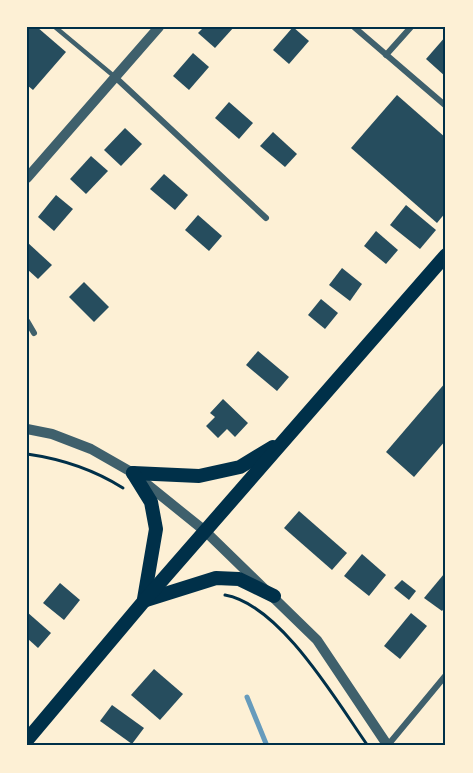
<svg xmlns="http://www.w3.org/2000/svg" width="473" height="773" font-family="Arial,sans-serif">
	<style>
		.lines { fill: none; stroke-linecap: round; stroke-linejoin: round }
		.stream { stroke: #669bbc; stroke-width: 5 }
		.building { fill: #264d5e }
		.path { stroke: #003049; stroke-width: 3 }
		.service { stroke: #3f606c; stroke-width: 4.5 }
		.minor { stroke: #3f606c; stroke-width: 6 }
		.tertiary { stroke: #3f606c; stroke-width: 10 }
		.primary { stroke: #003049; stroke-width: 14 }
		.neatline { fill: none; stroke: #003049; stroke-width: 2 }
	</style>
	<rect width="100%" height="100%" fill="#fdf0d5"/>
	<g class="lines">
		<polyline class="stream" points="247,697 267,746"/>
	</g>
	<g class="building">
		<polygon points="27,27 37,27 66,52 33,90 27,85"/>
		<polygon points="204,27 234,27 215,48 198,33"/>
		<polygon points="293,27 309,41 289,64 273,50"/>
		<polygon points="446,36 446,77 426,59"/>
		<polygon points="193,53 209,67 189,90 173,76"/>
		<polygon points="397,95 446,138 446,212 437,223 351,148"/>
		<polygon points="229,102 253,123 239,139 215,118"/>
		<polygon points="125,128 142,144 121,166 104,150"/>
		<polygon points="273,132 297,154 285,167 260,146"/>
		<polygon points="91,156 108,171 86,194 70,179"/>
		<polygon points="164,174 188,195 175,210 150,189"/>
		<polygon points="56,195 73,209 54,231 38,217"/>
		<polygon points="406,205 436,230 420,249 390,225"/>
		<polygon points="198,215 222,236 209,251 185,230"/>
		<polygon points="376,231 398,250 386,264 364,246"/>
		<polygon points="27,242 52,265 38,279 27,269"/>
		<polygon points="342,268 362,284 350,301 329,285"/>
		<polygon points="84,282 109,307 94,322 69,297"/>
		<polygon points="321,299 338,313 325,329 308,315"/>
		<polygon points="258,351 289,377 277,391 246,365"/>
		<polygon points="446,382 446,440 414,477 386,452"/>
		<polygon points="223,399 248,423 235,437 227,429 218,438 206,426 215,417 210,413"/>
		<polygon points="299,511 347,553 332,570 284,528"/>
		<polygon points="362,554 386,575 369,596 344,576"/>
		<polygon points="444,574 446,576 446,606 442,611 424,598"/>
		<polygon points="402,580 416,591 409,600 394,588"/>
		<polygon points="60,583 80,600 64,620 43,603"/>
		<polygon points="27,612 51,633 38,648 27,638"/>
		<polygon points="411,613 427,626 400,659 384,646"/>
		<polygon points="154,669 183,694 160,720 131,695"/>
		<polygon points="112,705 144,728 132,744 100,721"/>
	</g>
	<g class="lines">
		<g class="path">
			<path d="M27,454c35,5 66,15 96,34"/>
			<path d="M225,595c56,10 112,107 143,151"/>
		</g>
		<polyline class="service" points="55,27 115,77"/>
		<g class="minor">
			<polyline points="354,27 446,106"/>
			<polyline points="386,55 411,27"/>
			<polyline points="115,77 266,218"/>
			<polyline points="27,321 34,333"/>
			<polyline points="388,745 446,675"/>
		</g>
		<g class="tertiary">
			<polyline points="27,178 159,27"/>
			<polyline points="27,429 52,434 91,449 133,473 205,531 317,640 388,746"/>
		</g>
		<g class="primary">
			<polyline points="133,473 199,476 240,467 273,447"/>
			<polyline points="133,473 151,502 156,529 144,599"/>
			<polyline points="146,600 216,578 239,579 274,596"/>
			<polyline points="27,740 144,601 446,255"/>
		</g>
	</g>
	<rect width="473" height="773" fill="none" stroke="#fdf0d5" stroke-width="57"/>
	<rect x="28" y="28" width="416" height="716" class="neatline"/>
</svg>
